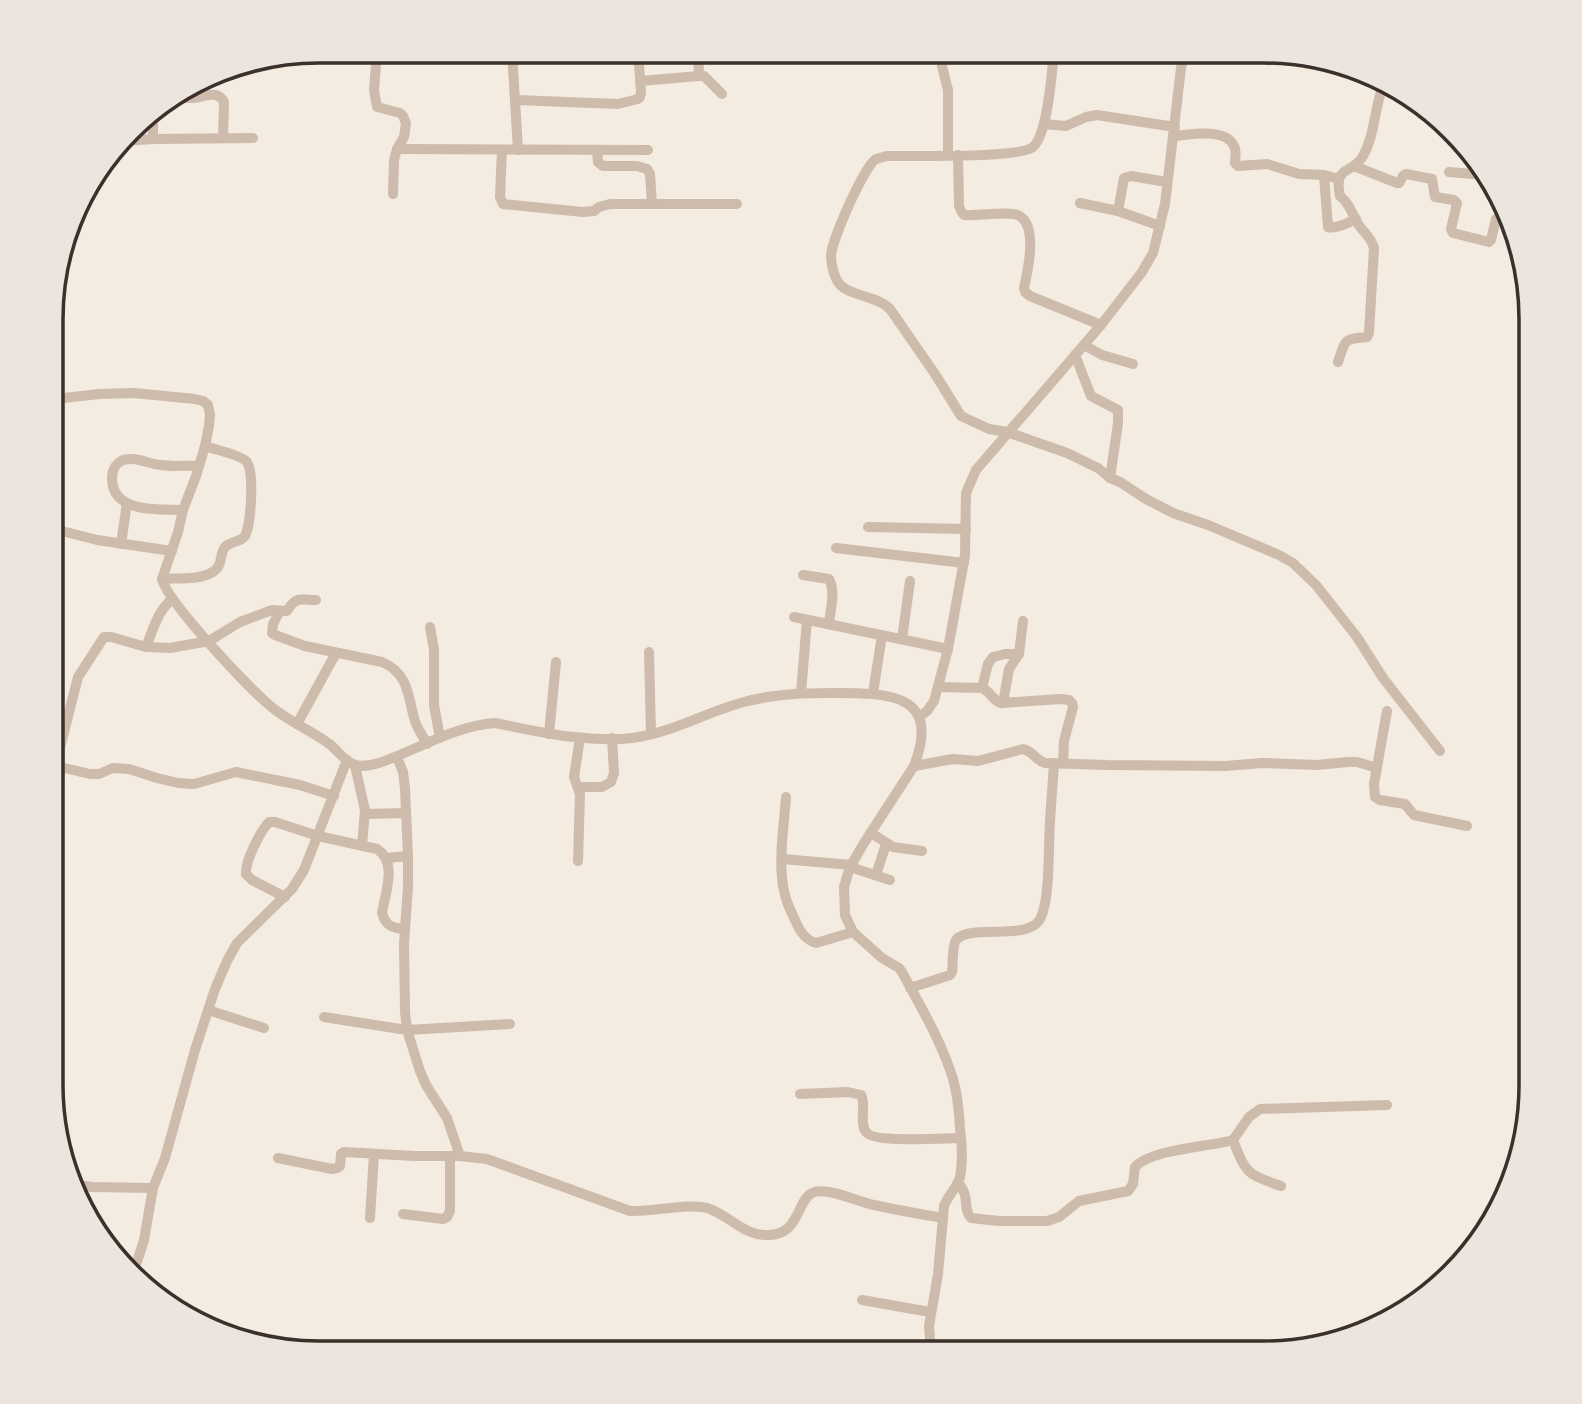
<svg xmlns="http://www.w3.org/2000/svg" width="1582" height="1404" font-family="'Alegreya Sans',sans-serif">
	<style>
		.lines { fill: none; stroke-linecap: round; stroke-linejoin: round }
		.minor { stroke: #cdbbac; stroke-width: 10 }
		.rim { fill: none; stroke: #3b302b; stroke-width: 3.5 }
	</style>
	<rect width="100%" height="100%" fill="#f4ebe1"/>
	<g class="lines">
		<g class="minor">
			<polyline points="377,51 374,90 377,107 400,113 403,116 406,123 404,137 397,149 394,160 393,194"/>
			<polyline points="512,51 518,150"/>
			<polyline points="698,51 699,76"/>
			<polyline points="942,51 942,66 948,90 948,155"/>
			<path d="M1054,51c-2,20 -6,83 -21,96 -13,11 -123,9 -146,9 -1,0 -10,3 -11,3 -12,7 -45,83 -45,97 0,8 3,20 7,26 10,15 39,13 52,27l45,65 26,42 28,13 18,3 60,21 31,15 12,10 10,4 26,17 27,14 35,12 71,30 14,8 23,22 41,52 26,41 57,73"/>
			<polyline points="640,81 699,76 704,76 722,94"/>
			<path d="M175,98c6,0 12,0 18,0 12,-1 24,-9 31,4l-1,36"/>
			<polyline points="516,100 618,104 638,99 640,97 641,92 638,51"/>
			<polyline points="153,111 153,139"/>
			<polyline points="1044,124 1066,126 1086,117 1097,115 1175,127"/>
			<path d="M1174,136c17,-1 51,-9 60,10 3,5 1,12 1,17l3,3 29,-2 32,10 25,1 15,4"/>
			<polyline points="122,141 153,139 253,138"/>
			<polyline points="397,149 648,150"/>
			<polyline points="502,150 500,197 503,204 583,212 594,211 599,207 610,204 737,204"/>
			<polyline points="597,150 598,162 603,166 637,166 647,169 650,174 652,204"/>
			<path d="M958,155l1,51 2,5 3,4c16,1 34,-3 50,-1 26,5 14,56 10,74l1,4 5,4 71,29"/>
			<polyline points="1354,166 1397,183 1399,183 1403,176 1406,174 1432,179 1435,197 1454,200 1457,203 1451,229 1453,233 1489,242 1491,240 1496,219"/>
			<polyline points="1449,172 1485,175"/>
			<path d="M1324,175l4,52c9,2 19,-4 28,-8"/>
			<polyline points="1080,203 1118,211 1160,226"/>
			<polyline points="1118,211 1124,178 1131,176 1167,182"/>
			<polyline points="1084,345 1102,355 1133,364"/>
			<polyline points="1075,355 1091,396 1118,410 1118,423 1110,478"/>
			<path d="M1338,362c8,-23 5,-23 29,-25l2,-4 5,-85c-3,-11 -10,-15 -16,-24 -7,-11 -7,-19 -18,-28 -7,-32 13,-21 23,-40 13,-23 11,-51 22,-76"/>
			<path d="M55,399l44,-5 35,-1 61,6 8,2 5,4 2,10 -1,11 -4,20 -9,30 -13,34 -5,22 -16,47c6,24 90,113 112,130 17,13 37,22 54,34 9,6 15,17 25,21 8,4 18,1 26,-1 38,-13 75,-37 116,-40 46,9 91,20 137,15 40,-5 74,-26 112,-36 29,-8 59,-9 90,-9 54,0 108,0 80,73l-50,77 -14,24 -6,20 1,28 8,17 29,26 17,10 3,4c17,32 36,63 48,98 7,18 9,39 10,58 2,16 3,34 0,49 -3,11 -12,18 -16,29l-6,68 -9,52 2,27"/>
			<path d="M183,510c-24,-1 -71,4 -71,-32 0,-8 4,-15 11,-18 13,-4 25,4 38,5 12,2 26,0 38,1"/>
			<polyline points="868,527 966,529"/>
			<polyline points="54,529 97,540 172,551"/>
			<polyline points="121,544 127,503"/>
			<polyline points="836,548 964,563"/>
			<path d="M803,575l26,4c7,12 1,32 0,45"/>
			<path d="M162,579c15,-1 36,1 49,-6 14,-7 7,-20 15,-27 6,-5 15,-4 19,-10 6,-11 10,-67 1,-75 -8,-7 -30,-11 -41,-15"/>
			<path d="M280,611l-7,13 -1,9 3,2 30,11 77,16c26,11 26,33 32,56 2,9 9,18 13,26"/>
			<polyline points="794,617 948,649"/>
			<polyline points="430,627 434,650 434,705 440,738"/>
			<polyline points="902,639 910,581"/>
			<path d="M146,647c7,-17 11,-35 26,-48"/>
			<polyline points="649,652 651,734"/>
			<path d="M938,687l44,1c8,3 10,12 19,15l60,-4 8,1 3,3 1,4 -9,34 -1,22"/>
			<polyline points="982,688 988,664 993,657 1005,654 1019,654"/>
			<polyline points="801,693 807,620"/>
			<polyline points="873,693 882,635"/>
			<polyline points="1003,703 1009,669 1019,654 1023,621"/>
			<polyline points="1387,711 1374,784 1375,797 1380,800 1405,804 1414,815 1467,826"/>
			<polyline points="919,717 927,711 934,701 948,649 965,555 966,493 976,470 1101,325 1142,272 1153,253 1165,204 1181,68 1185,51"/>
			<polyline points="297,724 336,653"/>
			<polyline points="549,734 556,662"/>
			<polyline points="397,757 403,772 405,788 408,856 408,886 404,944 405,1012 407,1030 420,1071 426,1085 447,1118 460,1156"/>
			<polyline points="355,766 365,810 362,846"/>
			<path d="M914,766l39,-7 25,2 45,-12c10,2 12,11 22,14l62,2 118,1 37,-3 55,2 31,-3h9l20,6"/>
			<polyline points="60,767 90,774 99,774 113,768 129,769 157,778 178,783 194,784 236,772 300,785 334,796"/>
			<polyline points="578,787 602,787 611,782 614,773 612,738"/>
			<path d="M53,791l6,-5 1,-38 18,-71 26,-40h7l35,10 24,1 39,-7 31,-19 32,-12 15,1c9,-15 13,-11 29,-11"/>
			<path d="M786,797c-2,29 -9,70 -1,98 2,8 6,17 10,25 4,10 10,20 21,23l37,-11"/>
			<polyline points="365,814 405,813"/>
			<polyline points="871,833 893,847 922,851"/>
			<polyline points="387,858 408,856"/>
			<polyline points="782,859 852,865"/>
			<polyline points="578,861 580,794 574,777 580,738"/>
			<polyline points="850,867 890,880"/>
			<polyline points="876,875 886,844"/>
			<path d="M285,897l-33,-17 -6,-6c-1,-13 14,-42 23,-52h6l43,14 59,13c21,14 8,44 5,64 4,13 10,15 23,16"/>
			<path d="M910,988l40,-13 2,-3c1,-7 0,-26 4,-32 14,-16 66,0 82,-18 13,-15 10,-79 12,-100 1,-20 3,-40 4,-59"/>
			<polyline points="208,1010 264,1028"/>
			<polyline points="324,1017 407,1030 510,1024"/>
			<path d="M800,1094l48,-2 13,3c6,11 -3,28 6,38 9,10 78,5 94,5"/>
			<path d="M1233,1140c13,34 14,34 48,46"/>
			<path d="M278,1158l54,11 5,-1 3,-2 1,-12 3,-2 70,4h46l27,3 143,52c22,1 63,-9 80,-2 21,8 34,27 58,26 32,0 29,-35 44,-42 14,-7 46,9 62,12 23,5 46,9 69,13"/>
			<path d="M958,1183c13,14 4,25 13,35l28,3h48l12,-4 20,-16 49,-10 5,-7 2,-17c16,-18 74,-20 98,-27l16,-23 11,-8 127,-4"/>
			<polyline points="70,1184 93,1187 153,1188"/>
			<polyline points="403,1214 443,1219 447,1217 450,1211 450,1156"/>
			<polyline points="370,1218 374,1154"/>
			<polyline points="131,1272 137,1262 144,1240 153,1188 165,1158 195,1050 215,989 227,961 237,943 292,889 304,870 347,760"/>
			<polyline points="862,1300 930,1312"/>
		</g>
	</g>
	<path d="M0 0H1582V1404H0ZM319 63H1263A256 256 0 0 1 1519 319V1085A256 256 0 0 1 1263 1341H319A256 256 0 0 1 63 1085V319A256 256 0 0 1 319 63Z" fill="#ece5de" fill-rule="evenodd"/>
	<path class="rim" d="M319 63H1263A256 256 0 0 1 1519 319V1085A256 256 0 0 1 1263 1341H319A256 256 0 0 1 63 1085V319A256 256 0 0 1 319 63Z"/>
</svg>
